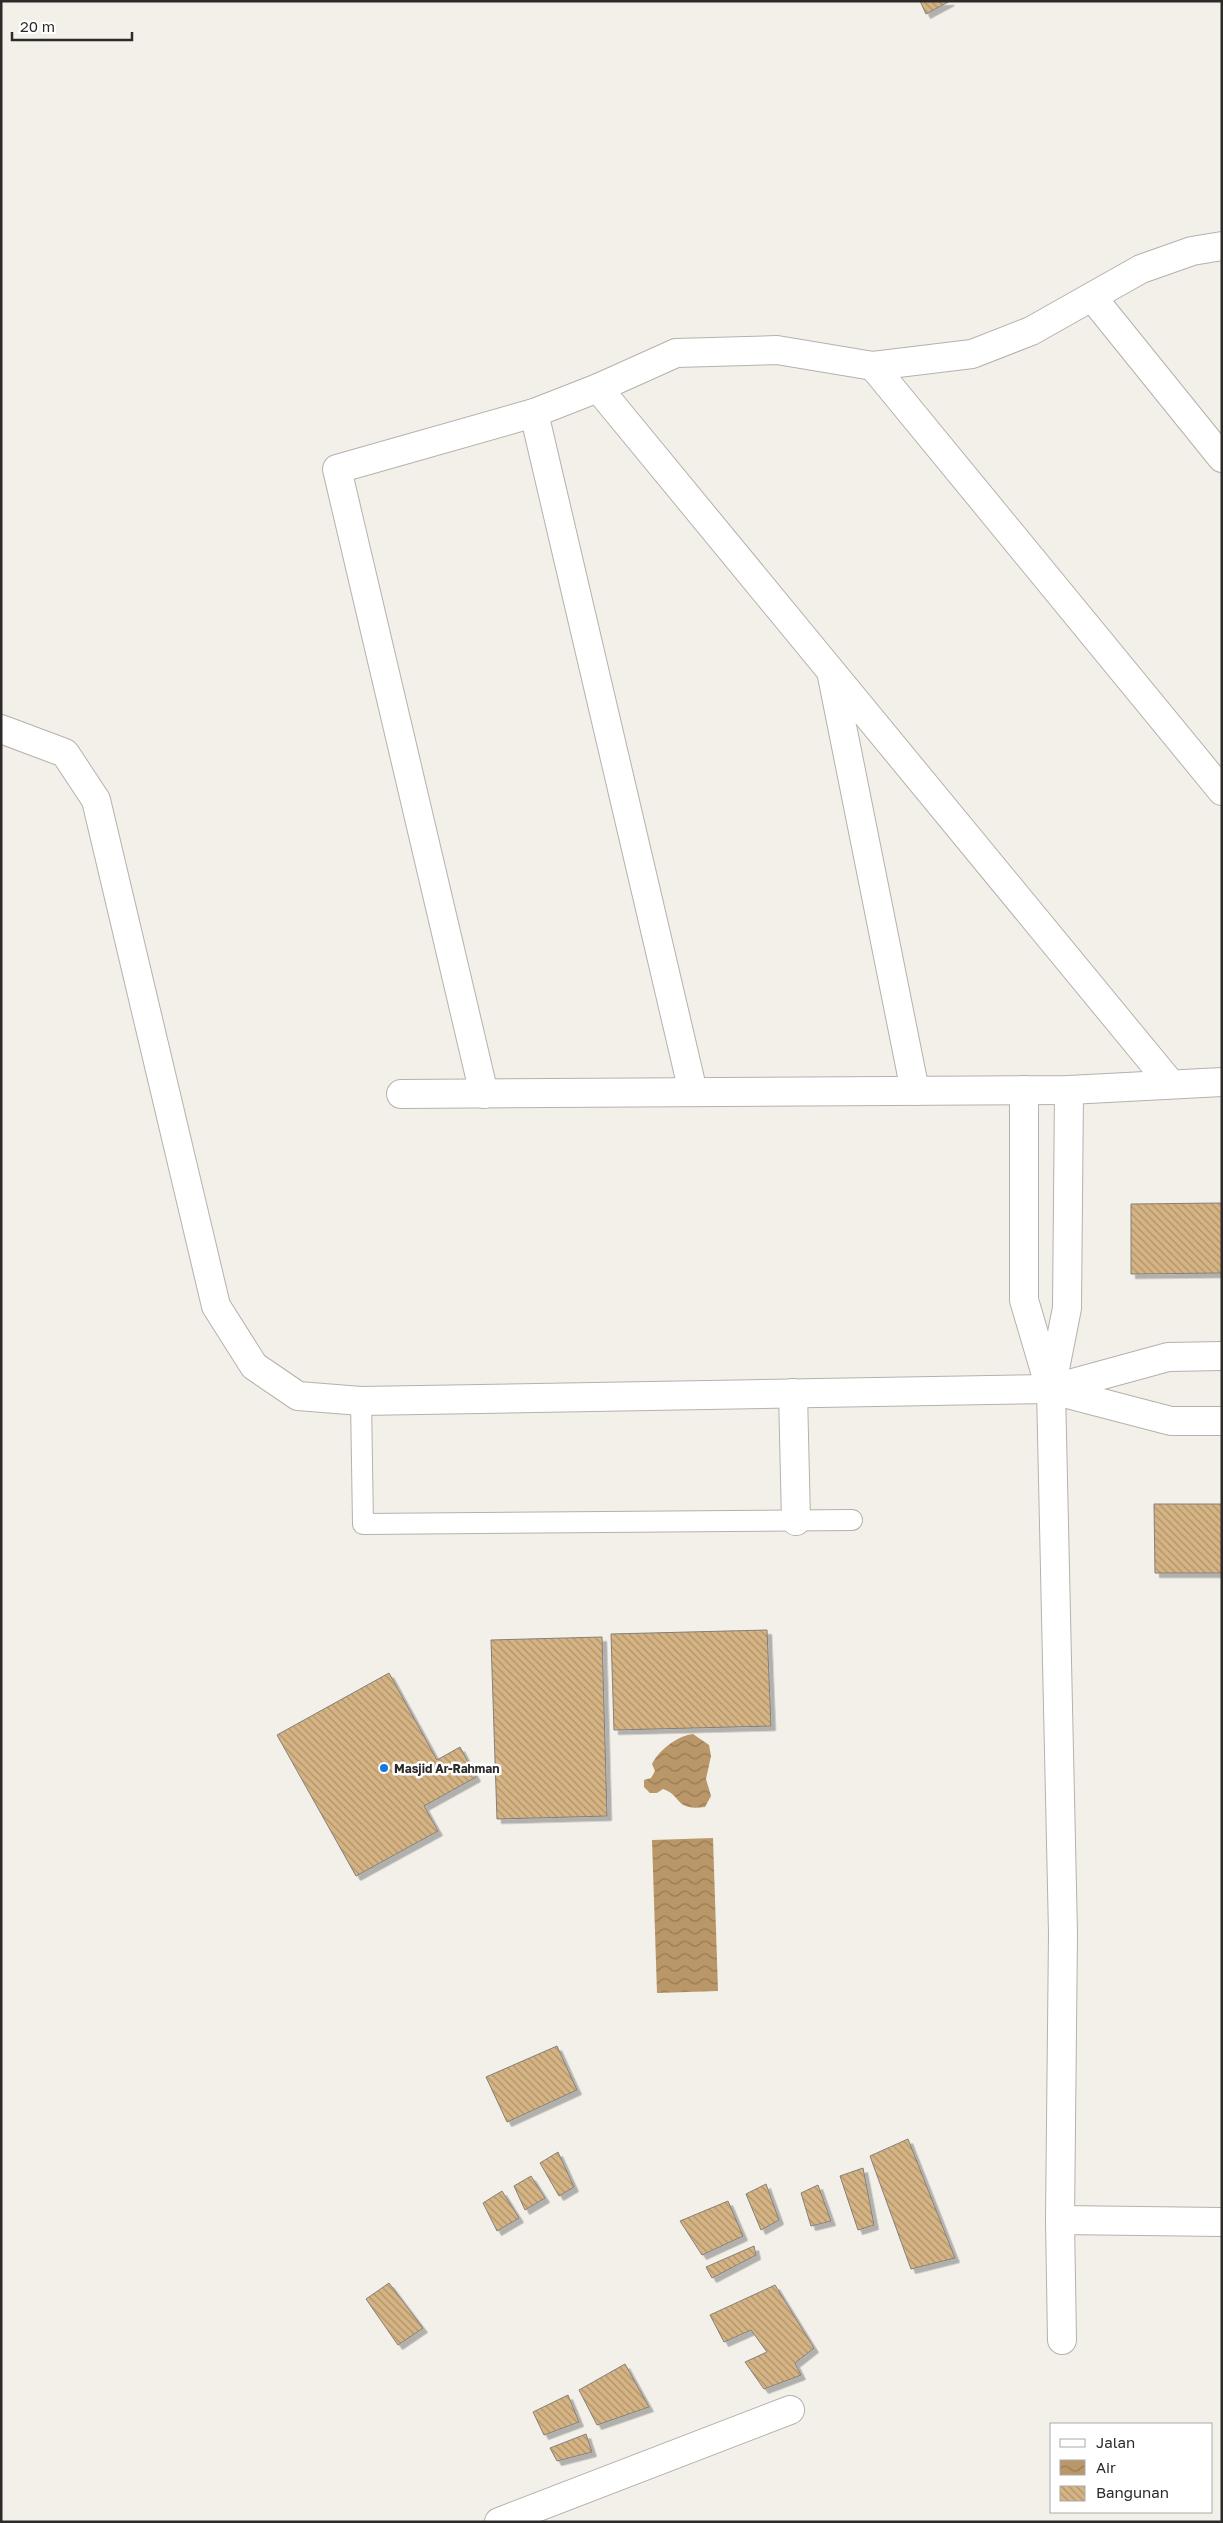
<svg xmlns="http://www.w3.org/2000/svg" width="1223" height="2523" font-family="'Golos Text',sans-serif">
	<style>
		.water { fill: url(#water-waves) }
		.building { fill: url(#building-back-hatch); stroke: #83807b; filter: url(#shadow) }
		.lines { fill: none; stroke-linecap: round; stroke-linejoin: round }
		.service-casing { stroke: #b5b1ac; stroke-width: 22 }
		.minor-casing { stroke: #b5b1ac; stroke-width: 30 }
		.service { stroke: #fff; stroke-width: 20 }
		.minor { stroke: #fff; stroke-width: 28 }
		.poi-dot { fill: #1577e0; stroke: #fff; stroke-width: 2 }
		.labels { text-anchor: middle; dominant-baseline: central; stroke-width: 5; stroke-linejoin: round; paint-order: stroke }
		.poi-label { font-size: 12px; font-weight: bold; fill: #2d2b2a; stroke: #fff; text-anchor: start }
	</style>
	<defs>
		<pattern id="water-waves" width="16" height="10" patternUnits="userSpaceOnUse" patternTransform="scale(1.25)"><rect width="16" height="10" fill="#b99768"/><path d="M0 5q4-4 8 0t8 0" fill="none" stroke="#977b56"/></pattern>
		<pattern id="building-back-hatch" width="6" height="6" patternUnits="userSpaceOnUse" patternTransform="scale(1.25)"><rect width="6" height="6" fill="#d5b383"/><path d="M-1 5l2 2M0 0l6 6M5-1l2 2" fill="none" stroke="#ad926b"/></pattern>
		<filter id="shadow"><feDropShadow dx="4.5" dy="4.5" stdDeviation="0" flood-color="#0004"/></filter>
	</defs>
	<rect width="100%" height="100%" fill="#f3f0ea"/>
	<g class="water">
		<path d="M693,1734l16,11 2,11 -5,23 5,17 -6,11c-31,4 -22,-11 -42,-18l-6,4h-7l-6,-6v-7l7,-2 4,-7 -3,-7c7,-14 25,-28 41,-30z"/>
		<polygon points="713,1838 718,1991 657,1993 652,1840"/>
	</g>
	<g class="building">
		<polygon points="920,1 950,1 926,14"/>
		<polygon points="1222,1203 1222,1273 1131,1274 1131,1204"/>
		<polygon points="1154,1504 1222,1504 1222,1573 1155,1573"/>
		<polygon points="767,1630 771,1726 614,1730 611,1634"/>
		<polygon points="602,1637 607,1816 497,1819 491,1640"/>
		<polygon points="389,1673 437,1760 460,1747 476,1777 424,1806 438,1831 356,1876 277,1735"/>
		<polygon points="557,2046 577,2090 507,2122 486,2077"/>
		<polygon points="908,2139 955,2258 911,2269 870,2156"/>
		<polygon points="558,2152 574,2187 559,2196 540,2163"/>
		<polygon points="863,2168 874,2225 858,2230 840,2176"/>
		<polygon points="531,2176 545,2198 525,2210 514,2186"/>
		<polygon points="766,2184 779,2220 761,2230 746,2194"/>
		<polygon points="818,2185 831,2221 811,2226 801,2193"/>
		<polygon points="502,2191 519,2218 497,2231 483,2203"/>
		<polygon points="728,2201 743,2236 702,2255 680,2221"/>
		<polygon points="754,2246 756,2255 712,2278 706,2267"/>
		<polygon points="389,2283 423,2328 398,2345 366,2299"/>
		<polygon points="775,2285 814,2348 795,2363 801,2375 764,2389 745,2362 767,2352 751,2330 724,2342 710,2315"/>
		<polygon points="625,2364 649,2407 597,2425 579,2390"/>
		<polygon points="568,2395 579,2422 544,2435 533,2412"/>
		<polygon points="586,2434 592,2452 557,2461 550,2448"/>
	</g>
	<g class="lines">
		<g class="service-casing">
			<polyline id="service" points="361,1401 363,1524 852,1520"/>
		</g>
		<g class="minor-casing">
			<g id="minor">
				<polyline points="1092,297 1222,458"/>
				<polyline points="873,366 1222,791"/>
				<polyline points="598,388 1170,1083"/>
				<polyline points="534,413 693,1092"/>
				<polyline points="832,676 915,1091"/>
				<polyline points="1,729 65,753 96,800 216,1306 254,1366 298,1396 361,1401 1051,1389 1168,1357 1222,1356"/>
				<polyline points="1024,1090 1024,1300 1049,1385"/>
				<polyline points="401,1094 1069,1090 1222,1082"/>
				<polyline points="484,1094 337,469 534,413 598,388 676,353 777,350 873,366 972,354 1031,331 1141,269 1192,251 1222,246"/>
				<polyline points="1052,1390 1171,1421 1222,1421"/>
				<polyline points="793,1393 796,1521"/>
				<polyline points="1060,2220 1222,2222"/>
				<polyline points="1062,2340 1060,2220 1063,1933 1051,1389 1067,1308 1069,1090"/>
				<polyline points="499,2522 790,2410"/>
			</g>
		</g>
		<use href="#service" class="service"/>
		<use href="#minor" class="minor"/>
	</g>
	<circle class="poi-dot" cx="384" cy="1768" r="5"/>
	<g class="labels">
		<g class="poi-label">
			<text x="394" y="1768">Masjid Ar-Rahman</text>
		</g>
	</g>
	<rect width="1223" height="2523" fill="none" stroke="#2d2b2a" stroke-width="5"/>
	<rect x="1050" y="2423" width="162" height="90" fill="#ffffff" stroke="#abaaaa"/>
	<rect x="1060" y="2439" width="25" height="8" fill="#ffffff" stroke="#abaaaa"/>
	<text x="1096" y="2448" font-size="15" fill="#2d2b2a">Jalan</text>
	<rect x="1060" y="2460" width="25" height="15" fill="url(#water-waves)" stroke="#abaaaa"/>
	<text x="1096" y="2473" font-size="15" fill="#2d2b2a">Air</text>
	<rect x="1060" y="2486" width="25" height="15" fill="url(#building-back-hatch)" stroke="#abaaaa"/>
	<text x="1096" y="2498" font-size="15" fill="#2d2b2a">Bangunan</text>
	<path d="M12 32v8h120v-8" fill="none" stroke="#2d2b2a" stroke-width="2.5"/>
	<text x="20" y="32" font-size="15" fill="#2d2b2a" stroke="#ffffff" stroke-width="4" paint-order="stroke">20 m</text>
</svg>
